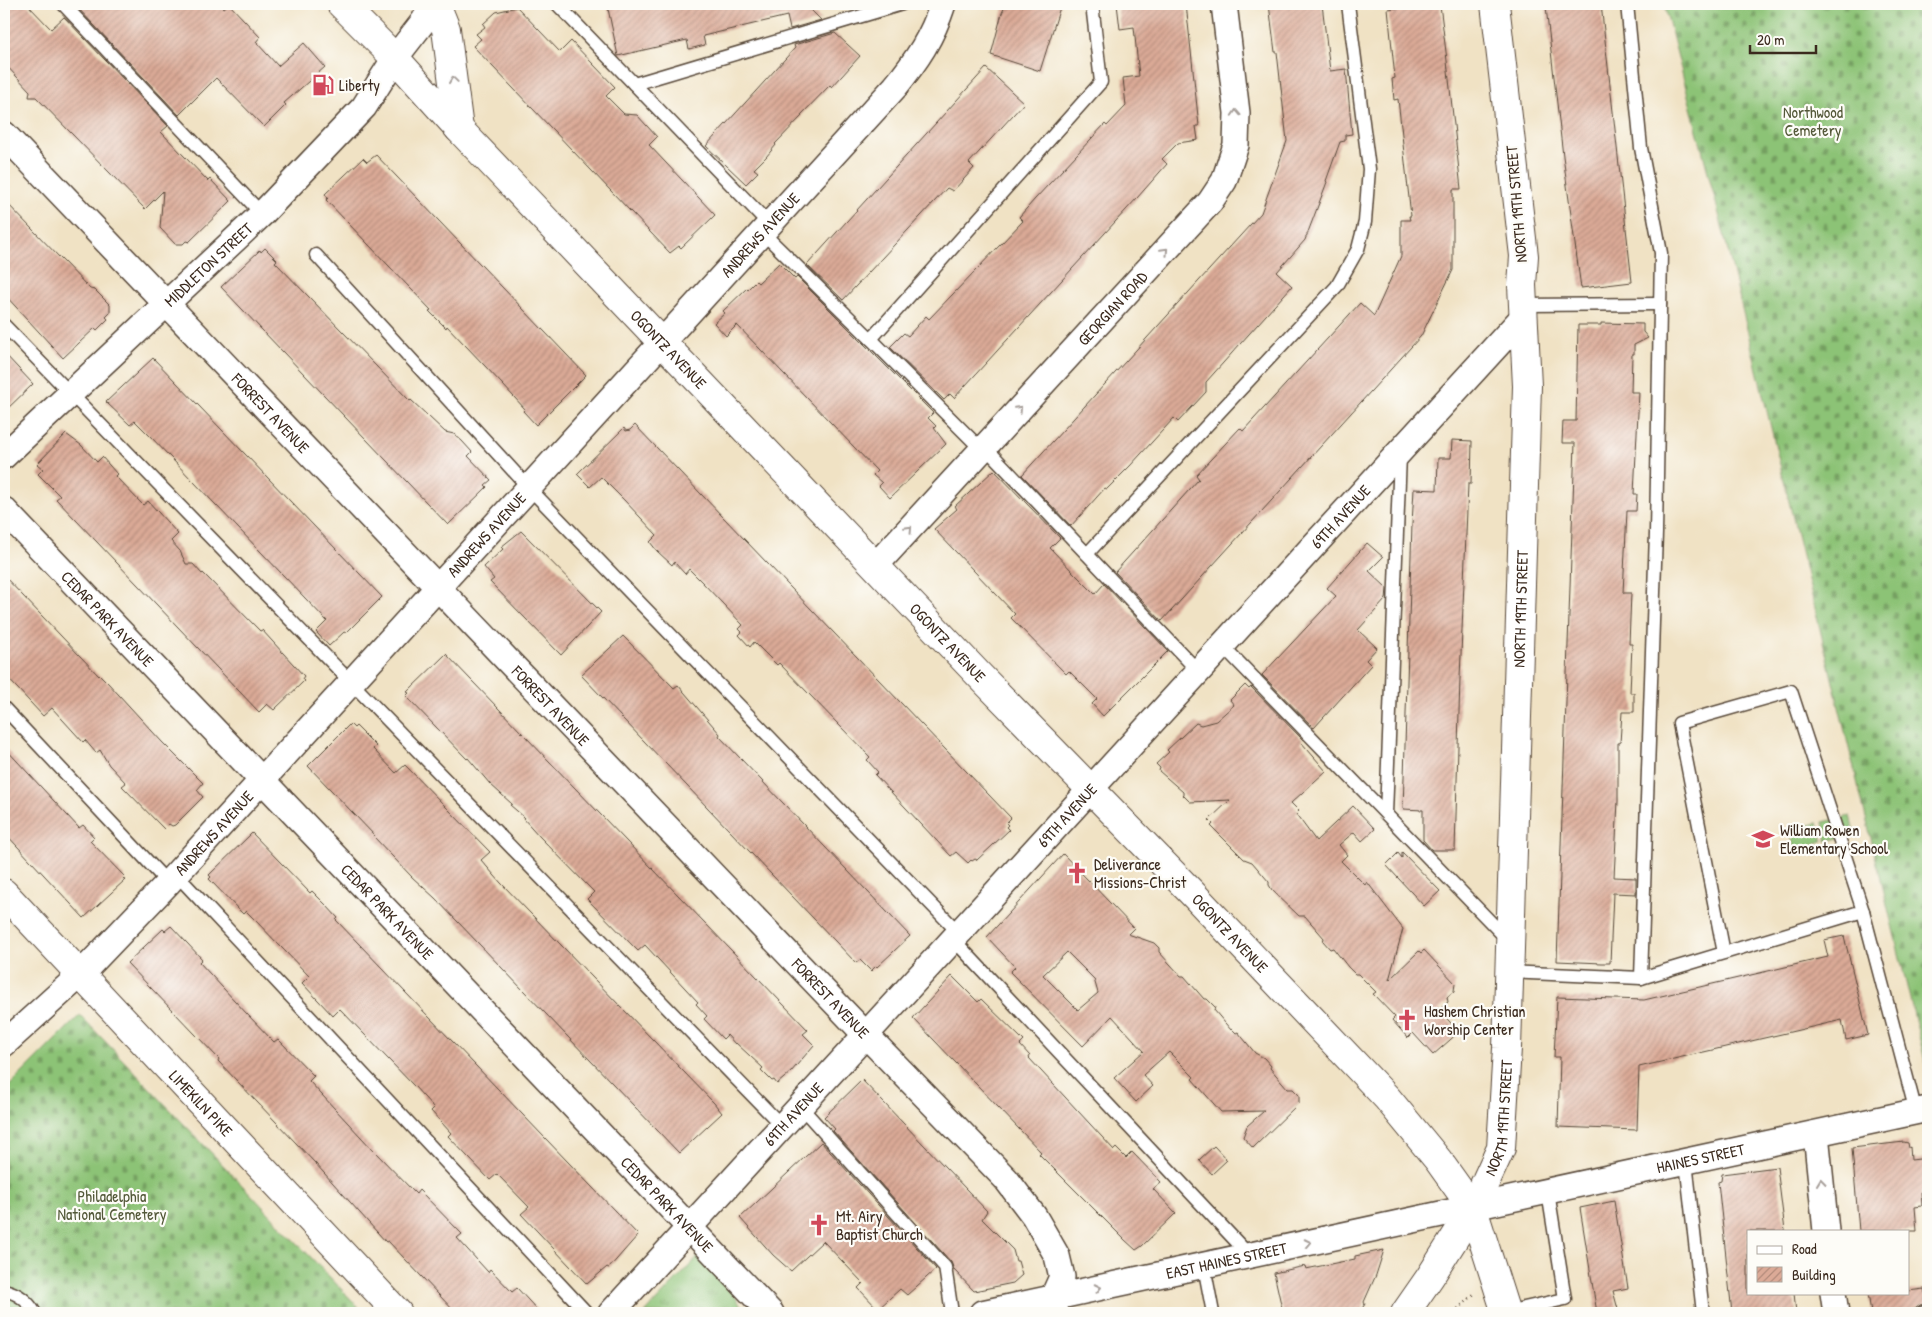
<svg xmlns="http://www.w3.org/2000/svg" width="1932" height="1317" font-family="'Patrick Hand',sans-serif">
	<style>
		.grass { fill: url(#grass-tufts); stroke: #64764a }
		.cemetery { fill: url(#cemetery-stones); stroke: #64764a }
		.park { fill: #8cc376; stroke: #64764a }
		.building { fill: url(#building-hatch); fill-rule: evenodd }
		.lines { fill: none; stroke-linecap: round; stroke-linejoin: round }
		.lane-casing { stroke: #564637; stroke-width: 15 }
		.street-casing { stroke: #564637; stroke-width: 28 }
		.secondary-casing { stroke: #564637; stroke-width: 30 }
		.primary-casing { stroke: #564637; stroke-width: 30 }
		.path { stroke: #564637; stroke-width: 3; stroke-dasharray: 1 4; stroke-linecap: butt }
		.lane { stroke: #fff; stroke-width: 12 }
		.street { stroke: #fff; stroke-width: 25 }
		.secondary { stroke: #fff; stroke-width: 28 }
		.primary { stroke: #fff; stroke-width: 28 }
		.oneway { stroke: #a79f9a }
		.labels { text-anchor: middle; dominant-baseline: central; stroke-width: 4.5; stroke-linejoin: round; paint-order: stroke }
		.poi-label { font-size: 16px; fill: #3b2a1e; stroke: #fdfcf7; text-anchor: start }
		.park-label { font-size: 16px; fill: #535838; stroke: #fdfcf7 }
		.street-label { font-size: 16px; fill: #3b2a1e; stroke: #fdfcf7 }
	</style>
	<defs>
		<pattern id="grass-tufts" width="24" height="20" patternUnits="userSpaceOnUse" patternTransform="scale(1.25)"><rect width="24" height="20" fill="#8cc376"/><path d="M3 7l-1-3M5 7V3M7 7l1-3M15 17l-1-3M17 17v-4M19 17l1-3" fill="none" stroke="#749f60"/></pattern>
		<pattern id="cemetery-stones" width="16" height="16" patternUnits="userSpaceOnUse" patternTransform="scale(1.25)"><rect width="16" height="16" fill="#8cc376"/><path d="M2 7V4a2 2 0 0 1 4 0v3zM10 15v-3a2 2 0 0 1 4 0v3z" fill="#749f60"/></pattern>
		<pattern id="building-hatch" width="6" height="6" patternUnits="userSpaceOnUse" patternTransform="scale(1.25)"><rect width="6" height="6" fill="#dbaa97"/><path d="M-1 1l2-2M0 6l6-6M5 7l2-2" fill="none" stroke="#b38b7b"/></pattern>
	</defs>
	<rect width="100%" height="100%" fill="#fdfcf7"/>
	<filter id="ink" filterUnits="userSpaceOnUse"><feTurbulence type="fractalNoise" baseFrequency=".02" numOctaves="2"/><feDisplacementMap in="SourceGraphic" scale="10" xChannelSelector="R" yChannelSelector="G"/><feConvolveMatrix kernelMatrix="1 2 1 2 8 2 1 2 1" color-interpolation-filters="sRGB"/></filter>
	<filter id="wash" filterUnits="userSpaceOnUse"><feTurbulence type="fractalNoise" baseFrequency=".0096" numOctaves="4" result="noise"/><feDisplacementMap in="SourceGraphic" scale="20" xChannelSelector="R" yChannelSelector="G"/><feGaussianBlur stdDeviation="1.12" result="paint"/><feColorMatrix in="noise" values="0 0 0 0 0 0 0 0 0 0 0 0 0 0 0 0 0 1.4 0 .05"/><feComposite in="paint" operator="in"/></filter>
	<g filter="url(#wash)">
		<rect width="100%" height="100%" fill="#f0e2c4"/>
		<polygon class="grass" points="698,1257 729,1286 745,1313 645,1313"/>
		<g class="cemetery">
			<polygon points="1664,4 1928,4 1928,1073 1722,226"/>
			<polygon points="80,1015 364,1313 4,1313 4,1091"/>
		</g>
		<g class="park">
			<polygon points="1850,816 1855,834 1827,841 1823,822"/>
			<polygon points="1818,823 1823,842 1795,849 1790,830"/>
		</g>
		<g id="blocks">
			<g class="building">
				<polygon points="4,4 27,4 51,29 64,17 168,126 161,132 208,181 210,179 231,201 189,242 186,241 183,244 175,244 160,228 163,191 145,209 36,97 29,97 30,91 4,63"/>
				<polygon points="79,4 220,4 224,8 229,4 260,37 256,42 278,66 304,43 325,67 284,103 286,105 264,127 216,78 179,115 76,6"/>
				<polygon points="607,4 810,4 811,10 821,20 790,29 787,16 703,36 705,45 689,49 687,40 618,56"/>
				<polygon points="1006,4 1061,4 1040,71 991,55 1002,13"/>
				<polygon points="1117,4 1186,4 1199,126 1196,126 1198,140 1178,143 1162,159 1167,164 1137,198 954,398 950,394 944,400 890,347 904,333 908,336 926,316 929,319 1023,221 1019,217 1035,199 1105,124 1107,126 1126,106 1123,78 1139,76 1134,27 1120,29"/>
				<polygon points="1269,4 1322,4 1330,71 1346,69 1352,134 1345,135 1345,141 1340,142 1326,181 1327,182 1305,240 1277,272 1292,286 1206,382 1206,392 1178,422 1174,418 1130,466 1107,489 1105,488 1071,526 1022,475 1261,213 1287,141 1277,52 1275,52"/>
				<polygon points="1571,4 1601,4 1632,282 1581,288 1563,156 1546,7"/>
				<polygon points="1419,5 1420,7 1440,5 1446,52 1461,189 1453,189 1453,270 1421,336 1162,621 1115,572 1199,479 1196,475 1240,428 1243,431 1360,303 1374,316 1401,256 1401,220 1410,220 1409,216 1411,216 1398,99 1394,100 1392,79 1395,78 1388,9"/>
				<polygon points="517,7 560,52 571,41 615,87 606,96 624,114 637,115 657,137 649,145 715,215 681,248 679,246 670,253 473,46 481,39 476,34 485,27 483,24 496,12"/>
				<polygon points="835,33 860,56 832,87 830,85 801,115 802,116 775,144 776,145 766,157 754,169 758,172 746,184 706,146 795,48 794,45"/>
				<polygon points="986,68 1024,103 969,163 974,168 953,191 947,188 843,300 807,265"/>
				<polygon points="376,155 586,375 536,425 523,411 525,409 503,385 447,326 446,328 429,311 431,310 326,200 328,198 325,194 363,158 367,162"/>
				<polygon points="4,200 90,289 95,290 110,305 110,313 106,317 108,319 97,330 95,328 63,358 4,294"/>
				<polygon points="265,248 277,260 275,262 410,401 411,400 445,432 454,434 462,441 472,452 468,456 491,480 485,485 487,487 448,525 221,287 260,250 261,252"/>
				<polygon points="779,263 795,279 797,277 933,413 928,418 936,426 934,428 946,444 890,498 879,486 882,483 873,475 877,471 737,325 726,336 714,323 725,313 723,311 747,288 748,289 756,281 758,283"/>
				<polygon points="1601,323 1643,324 1643,332 1648,338 1634,345 1634,354 1632,354 1631,392 1639,392 1634,494 1637,494 1636,511 1627,511 1623,593 1631,593 1629,644 1632,644 1630,693 1634,693 1634,712 1622,712 1620,743 1618,743 1618,801 1614,877 1636,878 1636,894 1613,893 1610,963 1602,963 1557,961 1575,443 1562,443 1563,421 1576,421 1578,325 1601,325"/>
				<polygon points="4,353 33,384 4,412"/>
				<polygon points="153,358 382,597 346,633 344,632 329,646 316,632 327,621 149,435 135,421 130,425 106,402"/>
				<polygon points="635,425 1011,818 1006,823 1008,825 1006,827 1009,830 977,860 975,859 972,861 971,860 968,863 956,852 951,856 875,775 878,772 867,760 870,757 779,663 777,665 754,642 750,647 739,635 742,632 739,629 743,625 702,582 689,569 685,574 674,562 672,565 657,551 650,542 657,535 624,500 601,477 590,487 577,474 624,428 626,431 630,430"/>
				<polygon points="66,434 81,445 97,462 102,457 117,474 115,476 143,505 148,501 178,534 171,541 180,551 186,564 193,564 202,574 203,573 260,631 262,630 304,676 302,679 304,681 274,710 267,704 259,712 56,499 60,496 38,474 43,469 37,464"/>
				<polygon points="1452,440 1472,441 1471,484 1468,484 1467,510 1460,678 1455,850 1432,850 1423,840 1423,810 1403,809 1412,524 1414,489 1437,490 1438,458 1451,458"/>
				<polygon points="994,470 1060,538 1050,548 1075,574 1095,594 1104,584 1168,651 1103,716 1092,704 1097,699 1069,671 1066,674 1011,618 1015,614 934,529 957,509 955,506"/>
				<polygon points="521,531 601,612 561,655 490,582 494,579 484,567 503,549 501,547"/>
				<polygon points="1367,543 1383,557 1369,571 1387,588 1386,599 1358,630 1377,648 1366,660 1371,665 1314,728 1262,675 1336,596 1327,588"/>
				<polygon points="4,576 99,676 100,675 108,683 162,742 203,783 197,790 203,797 175,825 172,826 169,824 164,829 122,786 126,783 109,765 100,750 96,753 85,740 83,742 52,708 43,716 4,674"/>
				<polygon points="623,636 674,688 678,685 720,734 719,736 910,936 877,967 876,966 871,971 860,960 856,963 581,675"/>
				<polygon points="446,654 808,1030 803,1034 814,1045 791,1072 777,1084 774,1080 772,1081 761,1070 763,1068 736,1043 735,1044 727,1035 723,1039 704,1019 707,1016 696,1004 698,1002 645,945 638,951 587,899 594,892 540,837 523,818 524,817 510,805 512,804 490,784 468,758 467,759 406,696 409,693 407,692"/>
				<polygon points="1245,685 1249,689 1251,687 1303,740 1301,742 1326,771 1291,803 1299,811 1296,814 1316,841 1353,806 1375,829 1362,841 1354,832 1339,845 1347,855 1341,861 1365,885 1367,882 1403,929 1389,980 1419,951 1421,953 1424,950 1455,983 1454,991 1447,997 1448,1002 1439,1010 1459,1032 1433,1055 1413,1033 1408,1038 1392,1020 1395,1017 1373,994 1376,992 1358,974 1355,974 1348,967 1333,948 1330,949 1323,941 1324,938 1305,916 1299,916 1272,890 1269,885 1269,882 1252,862 1244,859 1211,826 1213,824 1209,820 1230,800 1190,802 1183,795 1183,792 1159,771 1160,768 1156,764 1169,752 1167,750 1196,723 1201,725 1216,721 1234,705 1230,700"/>
				<polygon points="350,724 354,728 356,726 376,746 373,749 396,773 405,765 490,852 481,860 501,883 714,1103 722,1113 679,1153 435,898 412,877 374,837 375,836 308,766"/>
				<polygon points="4,747 79,828 83,825 94,837 90,841 125,877 123,879 125,880 84,918 4,832"/>
				<polygon points="252,833 310,893 312,891 326,905 338,918 336,920 638,1235 609,1268 607,1267 587,1284 521,1214 529,1207 497,1174 490,1180 448,1136 451,1133 431,1111 434,1108 414,1086 340,1009 333,1016 302,983 309,976 254,919 246,911 243,914 209,879 211,877 209,875"/>
				<polygon points="1402,852 1440,891 1424,906 1386,865 1398,853 1402,858"/>
				<path d="M1063,854l71,74 -6,6 26,9 5,5v4l22,24h3l20,23h3l8,8 -1,3 17,20 1,-1 4,4 2,-1 17,21 9,5 7,8 -1,2 18,21h5l6,6v8l-46,45 -10,-11 4,-11 17,-15 -43,1 -29,-33 2,-2 -25,-25 -26,23 10,11 -17,16 -22,-24 30,-27 -32,-35 -29,30 -73,-74 5,-5 -28,-30zM1067,952l27,27 4,14 -20,17 -35,-35z"/>
				<polygon points="171,926 202,959 199,962 247,1014 274,1042 278,1039 314,1076 309,1081 374,1151 416,1194 419,1190 462,1234 457,1238 488,1272 490,1269 512,1292 517,1288 540,1313 456,1313 388,1241 386,1242 315,1163 218,1061 219,1059 127,963 163,929 165,931"/>
				<polygon points="1844,936 1868,1035 1846,1040 1842,1020 1639,1067 1637,1130 1558,1127 1560,1057 1554,1057 1557,997 1644,1000 1828,957 1824,940"/>
				<polygon points="952,976 978,1002 981,999 1024,1041 1020,1045 1030,1056 1029,1058 1114,1150 1116,1148 1126,1158 1132,1152 1161,1182 1153,1189 1176,1213 1142,1246 1136,1250 1125,1240 1039,1154 1041,1152 913,1018"/>
				<polygon points="862,1080 987,1211 982,1219 1013,1250 1016,1261 1018,1261 1022,1275 1013,1283 974,1291 954,1270 951,1262 833,1131 835,1129 824,1117"/>
				<polygon points="821,1142 936,1269 907,1295 900,1289 878,1309 858,1288 863,1283 823,1241 791,1271 773,1255 740,1218"/>
				<polygon points="1904,1142 1908,1143 1909,1148 1910,1147 1911,1160 1928,1158 1928,1190 1921,1191 1922,1206 1915,1207 1917,1231 1859,1231 1852,1148"/>
				<polygon points="1214,1146 1227,1160 1212,1174 1199,1160"/>
				<polygon points="1777,1167 1785,1231 1748,1231 1748,1293 1794,1293 1796,1313 1732,1313 1718,1182 1721,1181 1722,1174"/>
				<polygon points="1614,1201 1628,1288 1613,1291 1619,1313 1597,1313 1580,1208"/>
				<polygon points="1384,1250 1376,1275 1364,1302 1365,1304 1359,1313 1283,1313 1274,1273 1305,1266 1306,1269 1355,1259 1355,1256"/>
				<polygon points="1924,1289 1925,1293 1928,1293 1928,1304 1920,1305 1915,1309 1911,1310 1911,1313 1871,1313 1868,1293 1908,1293 1908,1291"/>
			</g>
		</g>
	</g>
	<g filter="url(#ink)">
		<use href="#blocks" fill-opacity="0" stroke="#564637" stroke-width="1"/>
		<g class="lines">
			<g class="lane-casing">
				<g id="lane">
					<polyline points="63,4 262,214"/>
					<polyline points="557,4 770,225"/>
					<polyline points="1627,4 1641,148 1661,253 1656,533 1641,978"/>
					<polyline points="634,84 902,4"/>
					<polyline points="763,233 871,339 1101,82 1092,4"/>
					<polyline points="316,255 529,488 958,932"/>
					<polyline points="1523,305 1660,304"/>
					<polyline points="4,325 782,1126"/>
					<polyline points="871,339 982,450"/>
					<polyline points="985,447 1198,671"/>
					<polyline points="1087,554 1337,286 1358,249 1365,222 1369,169 1348,4"/>
					<polyline points="1222,645 1508,940"/>
					<polyline points="4,708 168,883"/>
					<polyline points="1386,814 1400,455"/>
					<polyline points="176,874 587,1313"/>
					<polyline points="1863,911 1916,1112"/>
					<polyline points="953,939 1250,1256"/>
					<polyline points="1509,972 1641,978 1863,911 1791,691 1679,723 1724,953"/>
					<polyline points="800,1106 945,1267 952,1313"/>
					<polyline points="1686,1162 1703,1313"/>
					<polyline points="1204,1266 1213,1313"/>
					<path d="M4,1290c14,3 24,11 31,23"/>
					<polyline points="1506,1312 1565,1299 1548,1192"/>
					<polyline points="1922,1313 1928,1312"/>
				</g>
			</g>
			<g class="street-casing">
				<g id="street">
					<path id="s1" d="M4,134l861,900 141,145 28,37 23,40 5,21 -9,20 3,16"/>
					<path id="s2" d="M4,456l258,-242 102,-107 31,-49 28,-36 11,-18"/>
					<path id="s3" d="M4,510l767,803"/>
					<path id="s4" d="M876,565l334,-363 14,-21 12,-36 1,-32 -13,-109"/>
					<path id="s5" d="M4,1044l76,-69 88,-92 727,-796c22,-27 37,-49 48,-83"/>
					<polyline points="1816,1134 1826,1231"/>
					<polyline points="1833,1293 1836,1313"/>
					<path id="s6" d="M611,1313l912,-996"/>
					<path id="s7" d="M982,1313l946,-204"/>
				</g>
			</g>
			<g class="secondary-casing">
				<g id="secondary">
					<path id="s8" d="M4,893l394,420"/>
					<path id="s9" d="M1405,1313l25,-36 43,-68 28,-61 6,-100 20,-662 -5,-101 2,-29 -29,-252"/>
				</g>
			</g>
			<g class="primary-casing">
				<g id="primary">
					<path id="s10" d="M341,4l54,54 64,71 520,546 213,218 195,205 51,62 35,49 33,104"/>
					<polyline points="436,4 446,29 459,129"/>
				</g>
			</g>
			<polyline class="path" points="1458,1309 1474,1294"/>
			<use href="#lane" class="lane"/>
			<use href="#street" class="street"/>
			<use href="#secondary" class="secondary"/>
			<use href="#primary" class="primary"/>
		</g>
		<defs><path id="oneway-chevron" d="M-2-3.5L2.5 0L-2 3.5" fill="none" stroke-width="1.6" stroke-linecap="round" stroke-linejoin="round" transform="scale(1.25)"/></defs>
		<g class="oneway">
			<use href="#oneway-chevron" transform="translate(453 80) rotate(-98)"/>
			<use href="#oneway-chevron" transform="translate(1236 113) rotate(-93)"/>
			<use href="#oneway-chevron" transform="translate(1165 251) rotate(-47)"/>
			<use href="#oneway-chevron" transform="translate(1019 409) rotate(-47)"/>
			<use href="#oneway-chevron" transform="translate(909 529) rotate(-47)"/>
			<use href="#oneway-chevron" transform="translate(1821 1182) rotate(-96)"/>
			<use href="#oneway-chevron" transform="translate(1308 1243) rotate(-12)"/>
			<use href="#oneway-chevron" transform="translate(1098 1288) rotate(-12)"/>
		</g>
	</g>
	<defs>
		<g id="fuel-bare" transform="scale(1.725)"><path d="M-5.5-6h7V0h2V4h1.3V-2.5L3-4.5l.8-.8L6-3V5H2.5V1h-1V6h-7ZM-4.2-4.7v3.2H.2V-4.7Z" fill="#d1495b" stroke="#fdfcf7" stroke-width="2.5" paint-order="stroke"/></g>
		<g id="school-bare" transform="scale(1.725)"><path d="M0-5L7-2L0 1L-7-2ZM-4 1L0 2.5L4 1V4Q0 6-4 4Z" fill="#d1495b" stroke="#fdfcf7" stroke-width="2.5" paint-order="stroke"/></g>
		<g id="church-bare" transform="scale(1.725)"><path d="M-1.2-6h2.4v3.5h3.3v2.4h-3.3V6h-2.4V-.1h-3.3v-2.4h3.3Z" fill="#d1495b" stroke="#fdfcf7" stroke-width="2.5" paint-order="stroke"/></g>
	</defs>
	<g fill-rule="evenodd">
		<use href="#fuel-bare" x="323" y="85"/>
		<use href="#school-bare" x="1763" y="839"/>
		<use href="#church-bare" x="1077" y="873"/>
		<use href="#church-bare" x="1407" y="1020"/>
		<use href="#church-bare" x="819" y="1225"/>
	</g>
	<g class="labels">
		<g class="poi-label">
			<text x="339" y="85">Liberty</text>
			<text x="1780" y="830">William Rowen<tspan x="1780" dy="18">Elementary School</tspan></text>
			<text x="1094" y="864">Deliverance<tspan x="1094" dy="18">Missions-Christ</tspan></text>
			<text x="1424" y="1011">Hashem Christian<tspan x="1424" dy="18">Worship Center</tspan></text>
			<text x="836" y="1216">Mt. Airy<tspan x="836" dy="18">Baptist Church</tspan></text>
		</g>
		<g class="park-label">
			<text x="1813" y="112">Northwood<tspan x="1813" dy="18">Cemetery</tspan></text>
			<text x="112" y="1196">Philadelphia<tspan x="112" dy="18">National Cemetery</tspan></text>
		</g>
		<g class="street-label">
			<text transform="translate(1516 204) rotate(-95)">NORTH 19TH STREET</text>
			<text stroke="none"><textPath href="#s5" startOffset="1108">ANDREWS AVENUE</textPath></text>
			<text stroke="none"><textPath href="#s2" startOffset="280">MIDDLETON STREET</textPath></text>
			<text stroke="none"><textPath href="#s4" startOffset="349">GEORGIAN ROAD</textPath></text>
			<text stroke="none"><textPath href="#s10" startOffset="476">OGONTZ AVENUE</textPath></text>
			<text stroke="none"><textPath href="#s1" startOffset="386">FORREST AVENUE</textPath></text>
			<text stroke="none"><textPath href="#s6" startOffset="1080">69TH AVENUE</textPath></text>
			<text stroke="none"><textPath href="#s5" startOffset="702">ANDREWS AVENUE</textPath></text>
			<text stroke="none"><textPath href="#s9" startOffset="731">NORTH 19TH STREET</textPath></text>
			<text stroke="none"><textPath href="#s3" startOffset="150">CEDAR PARK AVENUE</textPath></text>
			<text stroke="none"><textPath href="#s10" startOffset="881">OGONTZ AVENUE</textPath></text>
			<text stroke="none"><textPath href="#s1" startOffset="791">FORREST AVENUE</textPath></text>
			<text stroke="none"><textPath href="#s6" startOffset="675">69TH AVENUE</textPath></text>
			<text stroke="none"><textPath href="#s5" startOffset="298">ANDREWS AVENUE</textPath></text>
			<text stroke="none"><textPath href="#s3" startOffset="555">CEDAR PARK AVENUE</textPath></text>
			<text stroke="none"><textPath href="#s10" startOffset="1286">OGONTZ AVENUE</textPath></text>
			<text stroke="none"><textPath href="#s1" startOffset="1196">FORREST AVENUE</textPath></text>
			<text stroke="none"><textPath href="#s8" startOffset="288">LIMEKILN PIKE</textPath></text>
			<text stroke="none"><textPath href="#s6" startOffset="270">69TH AVENUE</textPath></text>
			<text stroke="none"><textPath href="#s9" startOffset="221">NORTH 19TH STREET</textPath></text>
			<text stroke="none"><textPath href="#s7" startOffset="735">HAINES STREET</textPath></text>
			<text stroke="none"><textPath href="#s3" startOffset="960">CEDAR PARK AVENUE</textPath></text>
			<text stroke="none"><textPath href="#s7" startOffset="250">EAST HAINES STREET</textPath></text>
		</g>
	</g>
	<rect width="1932" height="1317" fill="none" stroke="#fdfcf7" stroke-width="20"/>
	<rect x="1747" y="1230" width="162" height="65" fill="#fdfcf7" stroke="#afa8a0"/>
	<rect x="1757" y="1246" width="25" height="8" fill="#ffffff" stroke="#afa8a0"/>
	<text x="1792" y="1254" font-size="15" fill="#3b2a1e">Road</text>
	<rect x="1757" y="1267" width="25" height="15" fill="url(#building-hatch)" stroke="#afa8a0"/>
	<text x="1792" y="1280" font-size="15" fill="#3b2a1e">Building</text>
	<path d="M1750 45v8h66v-8" fill="none" stroke="#3b2a1e" stroke-width="2.5"/>
	<text x="1757" y="45" font-size="15" fill="#3b2a1e" stroke="#fdfcf7" stroke-width="4" paint-order="stroke">20 m</text>
</svg>
